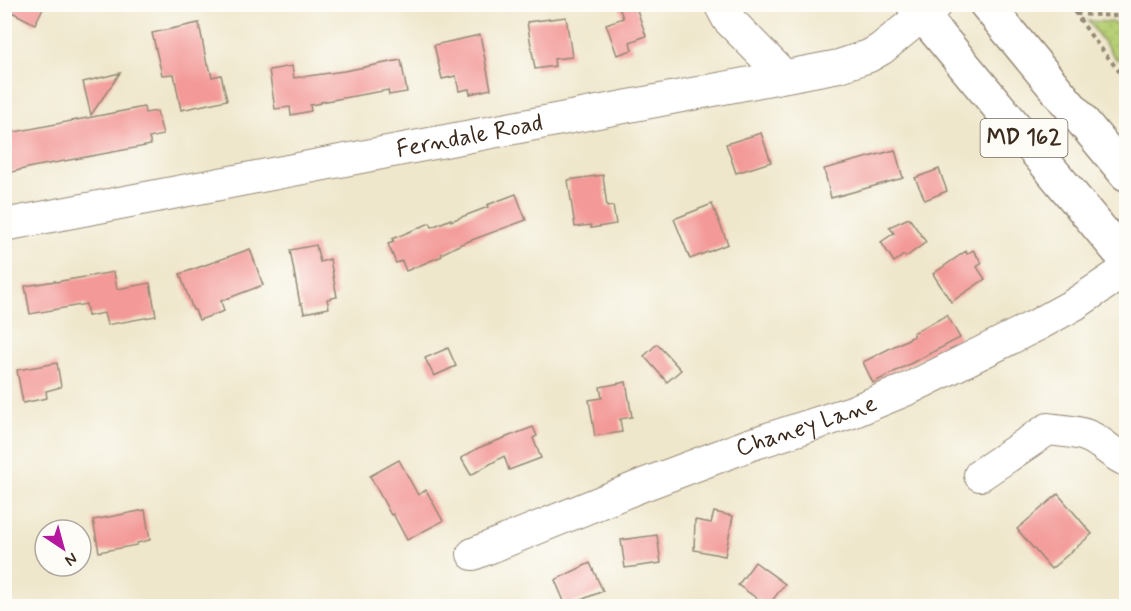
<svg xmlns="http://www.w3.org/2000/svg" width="1131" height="611" font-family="Mynerve,sans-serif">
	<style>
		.garden { fill: url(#garden-dots); stroke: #797d4a; stroke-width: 1.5 }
		.building { fill: #f39997 }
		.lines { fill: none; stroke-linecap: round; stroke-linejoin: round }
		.minor-casing { stroke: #958875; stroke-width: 34 }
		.major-casing { stroke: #958875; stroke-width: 36 }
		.path { stroke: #958875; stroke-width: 4; stroke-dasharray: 4.5 4.5; stroke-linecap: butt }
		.minor { stroke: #fff; stroke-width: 32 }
		.major { stroke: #fff; stroke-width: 33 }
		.labels { text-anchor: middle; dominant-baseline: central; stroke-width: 5; stroke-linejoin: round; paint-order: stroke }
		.shield { fill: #fdfcf7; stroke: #75695f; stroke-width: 1.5 }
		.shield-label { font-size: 22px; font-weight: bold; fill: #3b2a1e }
		.street-label { font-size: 24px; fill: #3b2a1e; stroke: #fdfcf7 }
	</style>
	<defs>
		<pattern id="garden-dots" width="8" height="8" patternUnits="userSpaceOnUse" patternTransform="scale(1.5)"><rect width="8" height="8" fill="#b7d076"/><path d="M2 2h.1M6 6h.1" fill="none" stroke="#9eb366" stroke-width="1.8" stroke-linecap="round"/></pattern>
	</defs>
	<rect width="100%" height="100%" fill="#fdfcf7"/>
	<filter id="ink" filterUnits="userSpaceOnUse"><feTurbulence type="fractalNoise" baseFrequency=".0167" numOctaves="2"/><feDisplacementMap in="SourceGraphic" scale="12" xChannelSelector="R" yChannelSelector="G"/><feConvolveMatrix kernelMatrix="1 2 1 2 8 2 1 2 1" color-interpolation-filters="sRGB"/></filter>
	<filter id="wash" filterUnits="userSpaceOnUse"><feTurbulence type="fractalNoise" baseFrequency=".008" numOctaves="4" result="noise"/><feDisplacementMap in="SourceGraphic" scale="24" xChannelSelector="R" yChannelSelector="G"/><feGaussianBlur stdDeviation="1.35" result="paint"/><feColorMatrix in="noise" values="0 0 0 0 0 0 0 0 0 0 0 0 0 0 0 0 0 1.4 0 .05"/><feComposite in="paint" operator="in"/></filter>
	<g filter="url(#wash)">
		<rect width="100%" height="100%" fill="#efe7cc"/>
		<polygon class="garden" points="1088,21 1110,22 1126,26 1126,71 1123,67 1126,64 1120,58 1117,60"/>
		<g id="blocks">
			<g class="building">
				<polygon points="4,4 45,4 35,24 4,8"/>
				<polygon points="618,4 635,4 646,36 630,42 632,50 617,55 606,24 623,18"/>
				<polygon points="566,17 572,57 554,59 555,66 535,69 527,22"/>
				<polygon points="199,23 207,65 209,65 212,77 221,75 227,100 181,110 174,74 162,75 152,33"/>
				<polygon points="480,35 491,89 470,94 469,89 459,91 456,76 442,79 434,45"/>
				<polygon points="401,60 407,92 389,95 388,90 321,102 321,103 310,105 311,111 291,115 290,107 275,109 269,70 292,66 294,78 344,71"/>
				<polygon points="120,73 91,115 83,82"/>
				<polygon points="144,107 145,113 157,111 163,135 149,138 151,145 32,167 4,174 4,134"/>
				<polygon points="761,133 771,162 736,173 726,144"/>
				<polygon points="895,150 903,178 831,198 824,169"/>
				<polygon points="939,169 947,191 925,200 915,178"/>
				<polygon points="603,175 607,207 613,206 616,224 591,228 591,225 575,227 568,180"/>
				<polygon points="516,194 526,220 461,244 441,254 442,256 406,271 402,261 396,263 388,244 394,242 392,239 430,223 432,227 451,219 451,221 488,207 487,205"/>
				<polygon points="712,204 728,244 690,259 674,219"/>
				<polygon points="909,218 926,242 906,257 904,255 894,262 881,242 894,233 889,227"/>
				<polygon points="316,245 320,262 330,259 337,297 327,299 329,308 304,313 302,304 300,304 290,250"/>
				<polygon points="250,249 263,285 221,301 224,311 199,320 195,310 193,310 180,274"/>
				<polygon points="973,250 982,263 977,267 985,279 951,302 933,274 966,251 967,254"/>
				<polygon points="114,272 117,289 150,283 156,316 107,325 104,313 88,316 86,304 30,314 25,286 55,281 55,282"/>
				<polygon points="947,315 960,338 873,383 863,362 914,336 913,333"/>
				<polygon points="657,344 681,370 667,382 644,356"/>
				<polygon points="448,348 456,366 434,376 425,358"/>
				<polygon points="57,363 61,387 46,391 47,398 23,403 17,370"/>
				<polygon points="626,382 632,417 620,419 622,432 595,436 589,400 602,398 600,387"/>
				<polygon points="533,427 537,436 533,438 541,458 509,470 504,456 471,475 461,458 478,448"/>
				<polygon points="399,460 418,495 426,490 443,521 407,540 393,514 391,515 370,476"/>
				<polygon points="1058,494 1092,534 1051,569 1017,529"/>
				<polygon points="145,510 150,540 137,543 137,545 99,552 93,520"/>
				<polygon points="714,512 733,516 725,556 694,550 695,520 711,523"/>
				<polygon points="657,535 661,563 625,568 621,540"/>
				<polygon points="755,562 785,584 768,606 738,585"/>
				<polygon points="590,563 603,591 566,606 555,580"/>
			</g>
		</g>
	</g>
	<g filter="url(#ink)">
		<use href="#blocks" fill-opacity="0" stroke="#958875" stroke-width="1.5"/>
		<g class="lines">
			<g class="minor-casing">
				<g id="minor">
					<polyline points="720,4 728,19 784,76"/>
					<path id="s1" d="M4,225l835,-159 30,-10 12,-7 55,-45"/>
					<path d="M980,475l68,-46c13,2 30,2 42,8 13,6 23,18 36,23"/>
					<path id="s2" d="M473,554l170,-69 106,-40 103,-33 58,-24 127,-63 38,-21 51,-34"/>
				</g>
			</g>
			<g class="major-casing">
				<g id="major">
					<polyline points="913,4 1126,260"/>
					<polyline points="986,4 1126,174"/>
				</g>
			</g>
			<g class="path">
				<polyline points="1069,4 1092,37 1126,80"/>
				<polyline points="1076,14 1119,16 1126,20"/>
			</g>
			<use href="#minor" class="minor"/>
			<use href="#major" class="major"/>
		</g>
	</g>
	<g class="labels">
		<rect class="shield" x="980.5" y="119" width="87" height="38" rx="4.5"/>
		<g class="shield-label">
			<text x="1024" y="138">MD 162</text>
		</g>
		<g class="street-label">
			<text stroke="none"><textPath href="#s1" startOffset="474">Ferndale Road</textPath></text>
			<text stroke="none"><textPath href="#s2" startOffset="357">Chaney Lane</textPath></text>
		</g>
	</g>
	<rect width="1131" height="611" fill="none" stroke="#fdfcf7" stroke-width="24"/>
	<g transform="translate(63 548) rotate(144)"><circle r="28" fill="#fdfcf7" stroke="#afa8a0" stroke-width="1.5"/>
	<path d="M0-4.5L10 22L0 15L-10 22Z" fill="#b5179e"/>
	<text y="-9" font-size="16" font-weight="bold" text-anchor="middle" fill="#3b2a1e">N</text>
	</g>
</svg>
